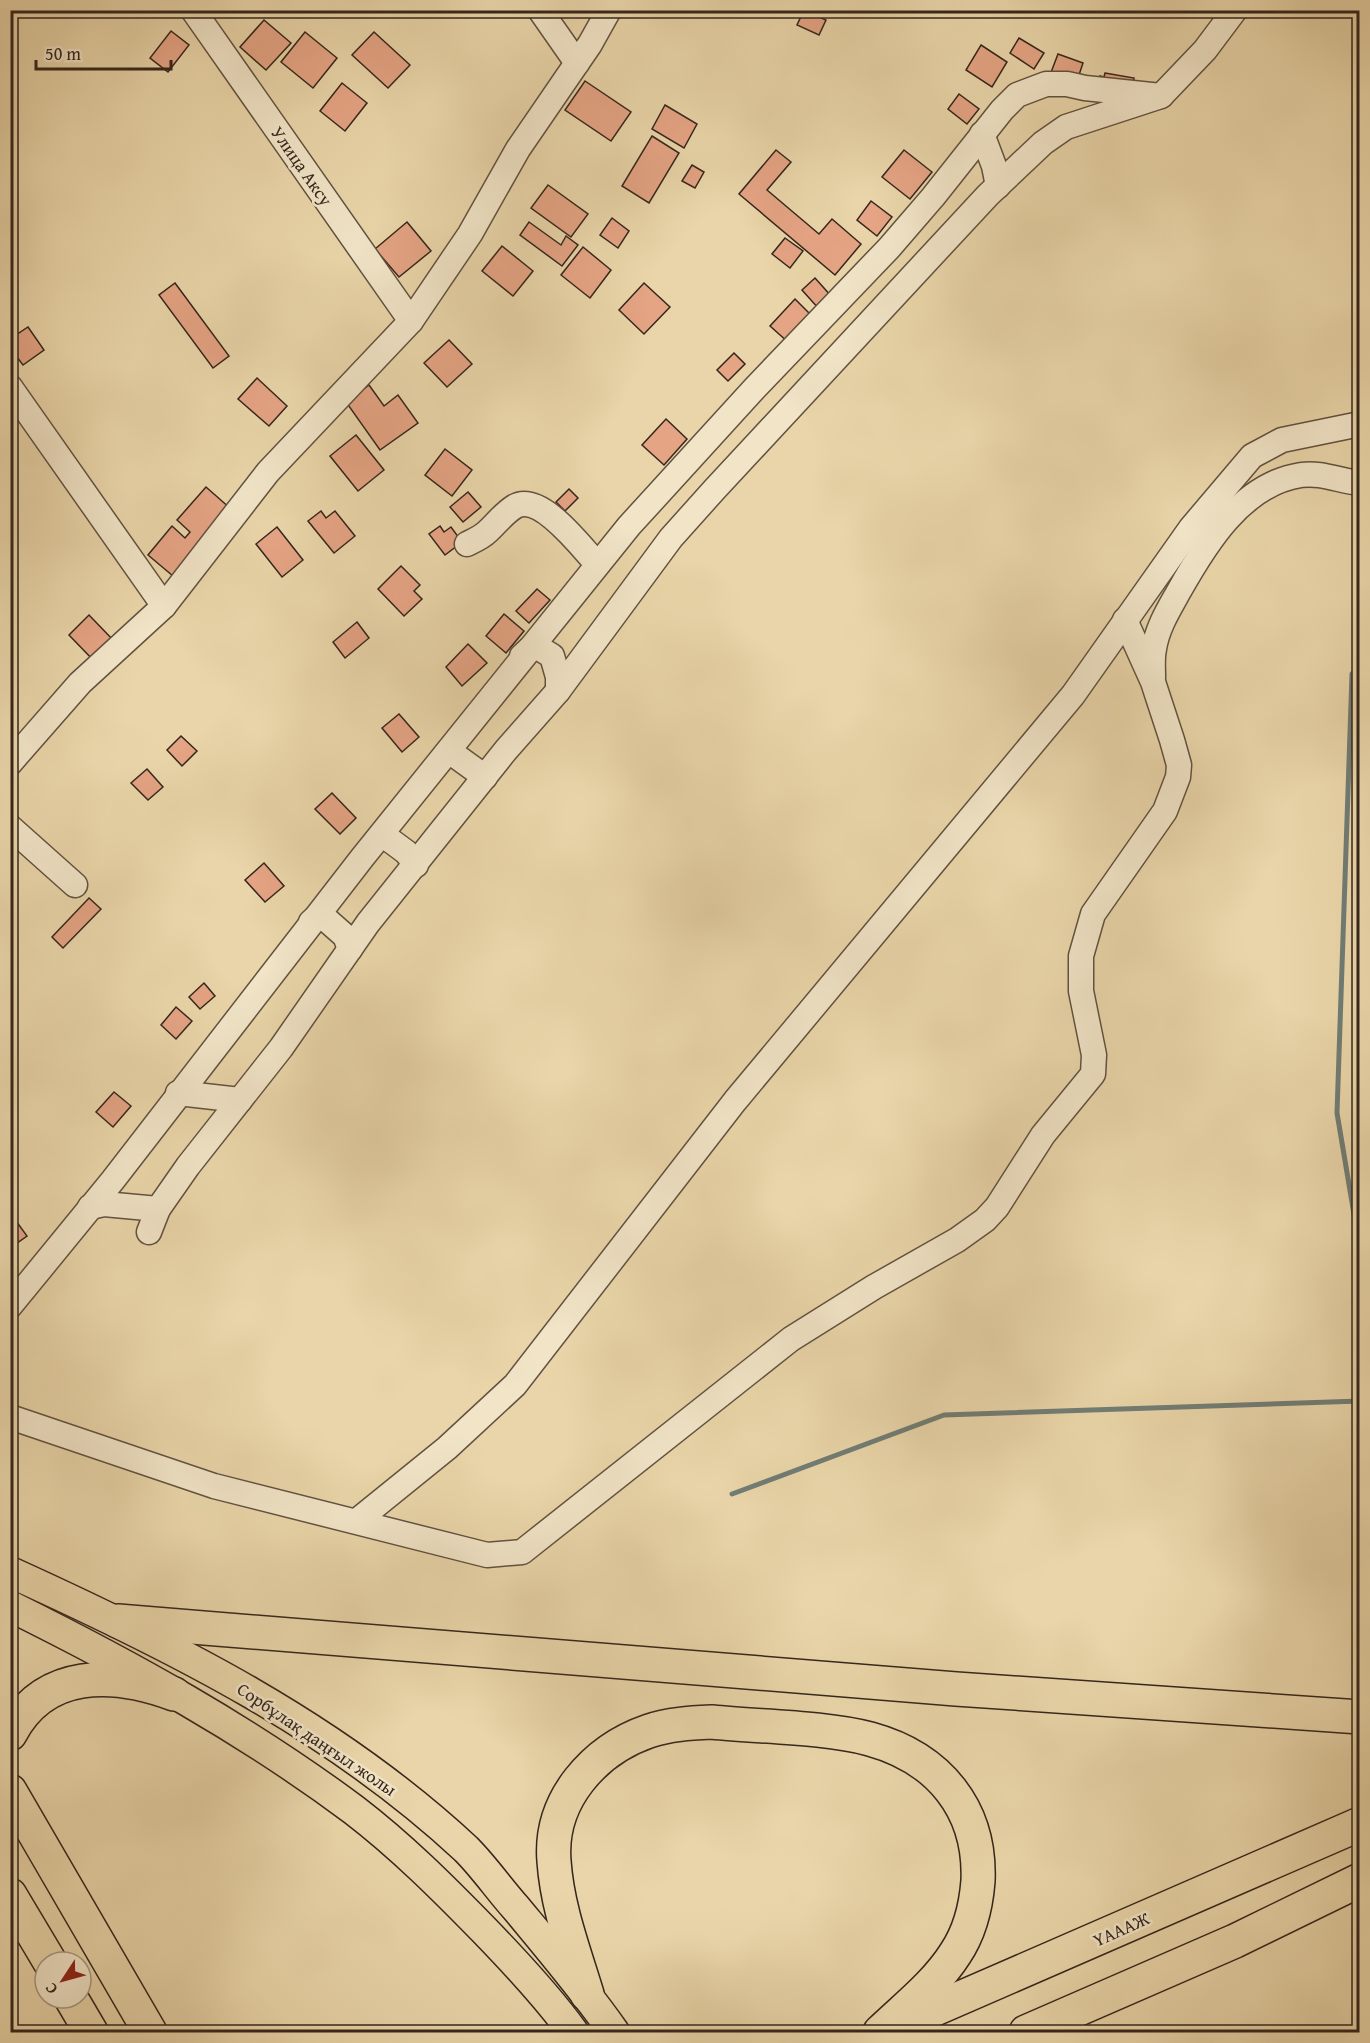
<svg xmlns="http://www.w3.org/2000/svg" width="1370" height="2043" font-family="'Gentium Book Plus',serif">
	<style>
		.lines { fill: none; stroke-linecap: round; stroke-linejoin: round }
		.stream { stroke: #717d75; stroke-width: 5 }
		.building { fill: #e5a484; stroke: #35261d; stroke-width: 1.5 }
		.minor-casing { stroke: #625240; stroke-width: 27 }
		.major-casing { stroke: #35261d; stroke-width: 33 }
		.highway-casing { stroke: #35261d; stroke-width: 36 }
		.minor { stroke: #f1e4c7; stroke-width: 24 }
		.major { stroke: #e9d5a9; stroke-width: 30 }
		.highway { stroke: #e9d5a9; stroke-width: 33 }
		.labels { text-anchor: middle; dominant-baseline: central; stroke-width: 5; stroke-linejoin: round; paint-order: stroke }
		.street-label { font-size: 18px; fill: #35261d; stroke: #f1e4c7 }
	</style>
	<rect width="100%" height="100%" fill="#e9d5a9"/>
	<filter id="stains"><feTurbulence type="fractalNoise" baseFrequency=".00333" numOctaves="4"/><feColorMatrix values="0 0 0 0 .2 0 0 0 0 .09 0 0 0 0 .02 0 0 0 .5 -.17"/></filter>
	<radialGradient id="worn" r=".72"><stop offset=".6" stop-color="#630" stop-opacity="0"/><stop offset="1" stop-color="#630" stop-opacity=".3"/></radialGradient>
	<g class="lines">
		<g class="stream">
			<polyline points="1360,667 1352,674 1337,1113 1360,1250"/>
			<polyline points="732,1494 944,1415 1360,1401"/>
		</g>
	</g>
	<g class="building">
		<polygon points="804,10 826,20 819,35 797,25"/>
		<polygon points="264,20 291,43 266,70 240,47"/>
		<polygon points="171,31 189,45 168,72 150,58"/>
		<polygon points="305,32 337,58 313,88 281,62"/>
		<polygon points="374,32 410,65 388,88 352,55"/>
		<polygon points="1019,38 1044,53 1034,69 1010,53"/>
		<polygon points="981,45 1007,62 992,87 966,70"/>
		<polygon points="1058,54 1083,63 1076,84 1050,75"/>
		<polygon points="1105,73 1134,78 1132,91 1098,84 1100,76 1104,77"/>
		<polygon points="585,81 631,112 611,141 565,110"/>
		<polygon points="342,83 367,103 345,131 320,111"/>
		<polygon points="959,94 979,109 967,124 948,109"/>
		<polygon points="665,105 697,124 684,148 652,129"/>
		<polygon points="652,136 679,153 649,203 622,186"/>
		<polygon points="776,150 791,162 767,190 819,234 832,219 861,244 835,275 739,194"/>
		<polygon points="904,150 932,172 910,199 882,177"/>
		<polygon points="692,165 704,172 695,188 682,181"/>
		<polygon points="548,185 588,214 571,237 531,208"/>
		<polygon points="871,201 892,217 877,236 857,220"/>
		<polygon points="612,218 629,231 618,248 600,235"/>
		<polygon points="407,222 431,251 399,277 375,249"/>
		<polygon points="529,222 561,245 566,236 578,245 562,266 520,235"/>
		<polygon points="785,238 803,251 790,268 772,254"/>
		<polygon points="502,246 533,271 513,296 482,271"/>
		<polygon points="583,247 611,270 590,298 561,275"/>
		<polygon points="815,278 832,297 819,309 802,290"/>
		<polygon points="175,283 229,356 213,368 159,295"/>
		<polygon points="644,283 670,307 644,334 619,310"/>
		<polygon points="795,299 813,317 789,343 770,326"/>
		<polygon points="28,327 44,350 23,365 10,348 10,339"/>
		<polygon points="449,340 472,364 447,387 424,363"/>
		<polygon points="734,353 745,364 728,381 717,370"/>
		<polygon points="257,378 287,406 269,426 238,399"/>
		<polygon points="369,385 384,406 398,395 418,423 380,450 346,402"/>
		<polygon points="666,419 687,439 664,465 642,445"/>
		<polygon points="356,435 384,470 358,491 330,456"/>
		<polygon points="445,449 472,470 452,496 425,475"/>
		<polygon points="206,487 231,509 173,576 148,555 172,526 185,538 190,532 177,520"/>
		<polygon points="569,489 578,498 565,511 556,502"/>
		<polygon points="468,492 481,507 463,522 450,507"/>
		<polygon points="321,511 326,518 335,511 355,536 334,553 308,521"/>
		<polygon points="440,526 444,532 451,527 462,542 445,555 429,534"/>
		<polygon points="277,527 303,560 282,577 256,544"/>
		<polygon points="401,566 420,585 414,591 422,599 404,616 378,589"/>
		<polygon points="537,589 550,600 529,623 516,611"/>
		<polygon points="504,614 524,631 506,653 486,636"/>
		<polygon points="89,615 114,641 94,661 69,635"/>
		<polygon points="357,622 369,638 345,658 333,642"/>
		<polygon points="468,644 487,663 462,686 446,667"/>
		<polygon points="399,714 419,737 402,752 382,728"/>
		<polygon points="181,736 197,751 182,766 167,750"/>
		<polygon points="147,769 163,787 148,800 131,783"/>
		<polygon points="332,793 356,818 340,834 315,809"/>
		<polygon points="264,863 284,886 265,902 245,880"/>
		<polygon points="89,898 101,909 63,948 52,937"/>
		<polygon points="204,983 215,996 200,1009 189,997"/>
		<polygon points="176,1007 192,1021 176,1039 161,1025"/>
		<polygon points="114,1092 131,1106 113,1127 96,1112"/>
		<polygon points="11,1214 27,1236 10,1248 10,1215"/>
	</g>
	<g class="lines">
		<g class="minor-casing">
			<g id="minor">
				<polyline points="193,10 411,321"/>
				<polyline points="540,10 577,63"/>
				<polyline points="982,134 994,166 998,186"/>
				<polyline points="10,387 164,606"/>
				<path d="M467,544c6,-3 15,-7 20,-12 9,-8 16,-18 27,-25 26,-16 67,40 83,57"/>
				<polyline points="522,656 534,645 552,656 558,677 558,691"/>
				<path d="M1153,677c0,-9 -1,-19 1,-28 3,-21 15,-40 25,-58 27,-48 63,-107 122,-116 21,-3 38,6 59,8"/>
				<polyline points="449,751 485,777"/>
				<polyline points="10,763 80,683 164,606 268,472 411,321 470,234 518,149 590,44 609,10"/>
				<polyline points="10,827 75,885"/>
				<polyline points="378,839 383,835 406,852 416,865"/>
				<polyline points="311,922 320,914 345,936 350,949"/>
				<polyline points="178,1093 240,1100"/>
				<polyline points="90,1207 104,1204 158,1209"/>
				<polyline points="149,1232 158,1209 188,1166 281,1048 368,923 506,750 558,691 671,538 714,490 988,195 1043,143 1066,127 1161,96 1205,50 1235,10"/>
				<polyline points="10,1306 113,1180 362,858 629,526 754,389 889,248 933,197 1002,110 1017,95 1046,84 1067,84 1085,88 1161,96"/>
				<polyline points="10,1417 214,1486 487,1555 522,1552 791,1339 874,1287 957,1240 985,1220 997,1207 1043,1135 1093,1074 1094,1055 1081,991 1081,956 1093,914 1165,811 1178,777 1179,765 1172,740 1153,682 1125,620"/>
				<polyline points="358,1520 447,1448 515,1385 735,1101 1073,695 1191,528 1252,456 1282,440 1360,424"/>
			</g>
		</g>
		<g class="major-casing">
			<g id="major">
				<path d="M10,1572c163,74 324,154 456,277 18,18 33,40 50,59 34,41 68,81 98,124"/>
				<path d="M10,1606c119,59 237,124 344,204 47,36 89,78 130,120 31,32 63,66 89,102"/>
			</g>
		</g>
		<g class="highway-casing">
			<g id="highway">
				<polyline points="118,1621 956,1689 1360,1717"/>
				<path d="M10,1734c34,-66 104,-62 164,-40"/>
				<polyline points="10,1791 150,2032"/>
				<polyline points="10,1895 50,1962"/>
				<path d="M587,1994c-13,-43 -30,-87 -33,-133 -5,-61 40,-111 95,-130 20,-7 42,-8 63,-9 48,5 113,5 158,17 69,19 111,70 108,142 -2,26 -8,51 -23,73 -19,30 -50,54 -75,78"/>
				<polyline points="71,1998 91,2032"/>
				<polyline points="896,2026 1360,1824"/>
				<polyline points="1026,2032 1235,1941 1360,1880"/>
			</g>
		</g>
		<use href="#minor" class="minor"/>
		<use href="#major" class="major"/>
		<use href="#highway" class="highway"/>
	</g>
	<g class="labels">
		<g class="street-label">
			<text transform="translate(302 166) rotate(55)">Улица Аксу</text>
			<text transform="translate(317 1739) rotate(34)">Сорбұлақ даңғыл жолы</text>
			<text transform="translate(1121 1929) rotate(-24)">ҮАААЖ</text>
		</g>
	</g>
	<rect width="1370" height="2043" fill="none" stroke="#e9d5a9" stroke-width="36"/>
	<rect x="12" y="12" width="1346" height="2019" fill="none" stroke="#35261d" stroke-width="3"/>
	<rect x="18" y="18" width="1334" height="2007" fill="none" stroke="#35261d" stroke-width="1.5"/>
	<g transform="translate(63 1980) rotate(234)"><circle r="28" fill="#f1e4c7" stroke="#a69883" stroke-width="1.5"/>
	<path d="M0-4.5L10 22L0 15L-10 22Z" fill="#8f2418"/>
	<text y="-9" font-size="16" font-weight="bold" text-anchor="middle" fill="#35261d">С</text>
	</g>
	<path d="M36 60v9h135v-9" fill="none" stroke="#35261d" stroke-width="3"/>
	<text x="45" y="60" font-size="18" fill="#35261d" stroke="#f1e4c7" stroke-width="4.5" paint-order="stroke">50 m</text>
	<rect width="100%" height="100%" filter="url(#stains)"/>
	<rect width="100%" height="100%" fill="url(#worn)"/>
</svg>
